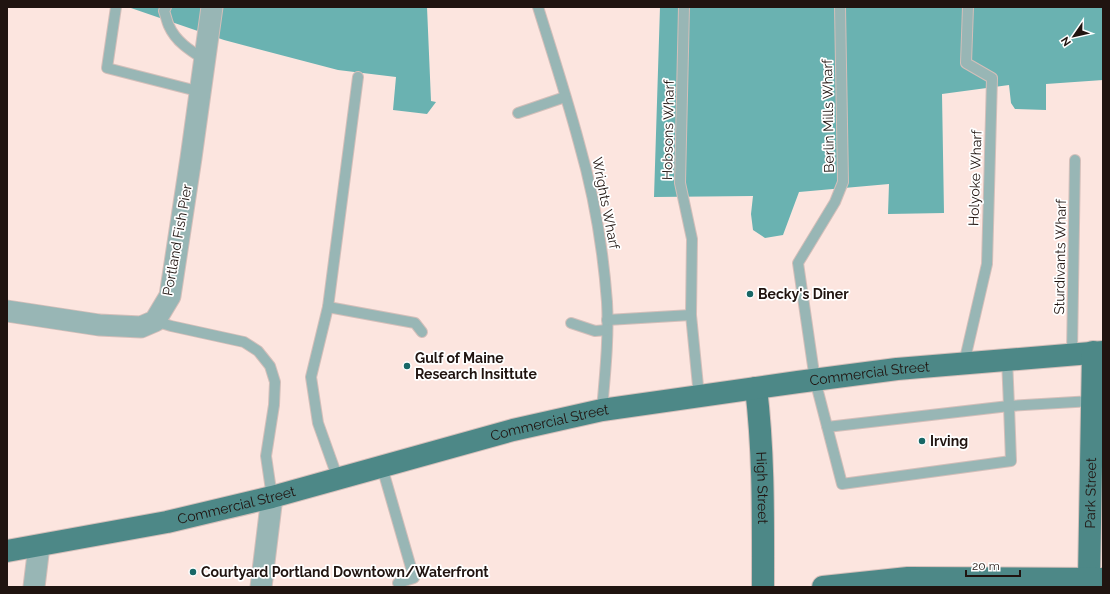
<svg xmlns="http://www.w3.org/2000/svg" width="1110" height="594" font-family="Raleway,sans-serif">
	<style>
		.water { fill: #6ab2b1 }
		.lines { fill: none; stroke-linecap: round; stroke-linejoin: round }
		.lane-casing { stroke: #d4bfba; stroke-width: 12 }
		.street-casing { stroke: #d4bfba; stroke-width: 23 }
		.primary-casing { stroke: #d4bfba; stroke-width: 24 }
		.path { stroke: #84736e; stroke-width: 2.5; stroke-dasharray: 2 2; stroke-linecap: butt }
		.lane { stroke: #98b6b5; stroke-width: 10 }
		.street { stroke: #98b6b5; stroke-width: 21 }
		.primary { stroke: #4d8887; stroke-width: 22 }
		.poi-dot { fill: #186766; stroke: #fff; stroke-width: 1.5 }
		.labels { text-anchor: middle; dominant-baseline: central; stroke-width: 3.5; stroke-linejoin: round; paint-order: stroke }
		.street-label { font-size: 14px; fill: #201410; stroke: #fff }
		.poi-label { font-size: 14px; font-weight: bold; fill: #201410; stroke: #fff; text-anchor: start }
	</style>
	<rect width="100%" height="100%" fill="#fce5df"/>
	<g class="water">
		<polygon points="128,7 427,7 431,101 436,102 427,114 393,110 396,77 338,70 224,40"/>
		<polygon points="660,7 1103,7 1103,80 1046,84 1046,110 1015,109 1011,103 1009,85 942,94 944,213 888,214 889,184 799,192 783,235 765,238 753,230 751,214 753,196 654,197"/>
	</g>
	<g class="lines">
		<g class="lane-casing">
			<g id="lane">
				<polyline points="116,7 107,68 201,92"/>
				<path d="M166,7l-2,4c2,5 3,11 5,15 7,16 22,25 36,34"/>
				<path d="M538,7c14,45 29,91 41,136 15,52 24,105 28,159 2,36 -2,72 -5,108"/>
				<polyline points="684,7 680,183 692,239 691,315 699,396"/>
				<polyline points="518,113 565,97"/>
				<polyline points="328,307 415,323 422,332"/>
				<polyline points="607,320 691,315"/>
				<polyline points="155,321 171,326 244,342 258,351 270,366 275,382 274,405 266,456 272,497"/>
				<polyline points="571,323 595,331 607,330"/>
				<polyline points="1072,354 1075,160"/>
				<polyline points="1007,359 1009,406 1092,401"/>
				<polyline points="964,363 987,264 992,78 966,63 968,7"/>
				<polyline points="827,427 1009,406 1011,461 842,484 815,380 798,263 835,202 843,182 840,7"/>
				<polyline points="382,467 414,578 398,583"/>
				<polyline points="338,479 318,423 311,377 328,307 358,77"/>
			</g>
		</g>
		<g class="street-casing">
			<g id="street">
				<polyline points="7,311 99,325 141,327 155,321 170,296 191,158 212,7"/>
				<polyline points="34,587 39,546"/>
				<polyline points="261,587 272,497"/>
			</g>
		</g>
		<g class="primary-casing">
			<g id="primary">
				<path id="s1" d="M756,388c8,66 7,133 7,199"/>
				<path id="s2" d="M7,551l160,-29 105,-25 241,-67 89,-20 196,-28 99,-13 206,-17"/>
				<path id="s3" d="M1089,579l4,-227"/>
				<polyline points="823,587 908,578 1103,579"/>
			</g>
		</g>
		<polyline class="path" points="908,7 908,8"/>
		<use href="#lane" class="lane"/>
		<use href="#street" class="street"/>
		<use href="#primary" class="primary"/>
	</g>
	<g class="poi-dot">
		<circle cx="750" cy="294" r="4"/>
		<circle cx="407" cy="366" r="4"/>
		<circle cx="922" cy="441" r="4"/>
		<circle cx="193" cy="572" r="4"/>
	</g>
	<g class="labels">
		<g class="street-label">
			<text transform="translate(828 116) rotate(-91)">Berlin Mills Wharf</text>
			<text transform="translate(668 130) rotate(-89)">Hobsons Wharf</text>
			<text transform="translate(975 178) rotate(-88)">Holyoke Wharf</text>
			<text transform="translate(606 203) rotate(79)">Wrights Wharf</text>
			<text transform="translate(177 240) rotate(-80)">Portland Fish Pier</text>
			<text transform="translate(1060 257) rotate(-89)">Sturdivants Wharf</text>
			<text stroke="none"><textPath href="#s2" startOffset="882">Commercial Street</textPath></text>
			<text stroke="none"><textPath href="#s2" startOffset="558">Commercial Street</textPath></text>
			<text stroke="none"><textPath href="#s1" startOffset="100">High Street</textPath></text>
			<text stroke="none"><textPath href="#s3" startOffset="86">Park Street</textPath></text>
			<text stroke="none"><textPath href="#s2" startOffset="234">Commercial Street</textPath></text>
		</g>
		<g class="poi-label">
			<text x="758" y="294">Becky's Diner</text>
			<text x="415" y="358">Gulf of Maine<tspan x="415" dy="16">Research Insittute</tspan></text>
			<text x="930" y="441">Irving</text>
			<text x="201" y="572">Courtyard Portland Downtown/Waterfront</text>
		</g>
	</g>
	<rect width="1110" height="594" fill="none" stroke="#201410" stroke-width="16"/>
	<g transform="translate(1074 36) rotate(236)" stroke="#ffffff" stroke-width="3" paint-order="stroke">
	<path d="M0-3L7 15L0 10L-7 15Z" fill="#201410"/>
	<text y="-6" font-size="11" font-weight="bold" text-anchor="middle" fill="#201410">N</text>
	</g>
	<path d="M966 570v6h54v-6" fill="none" stroke="#201410" stroke-width="2"/>
	<text x="972" y="570" font-size="12" fill="#201410" stroke="#ffffff" stroke-width="3" paint-order="stroke">20 m</text>
</svg>
